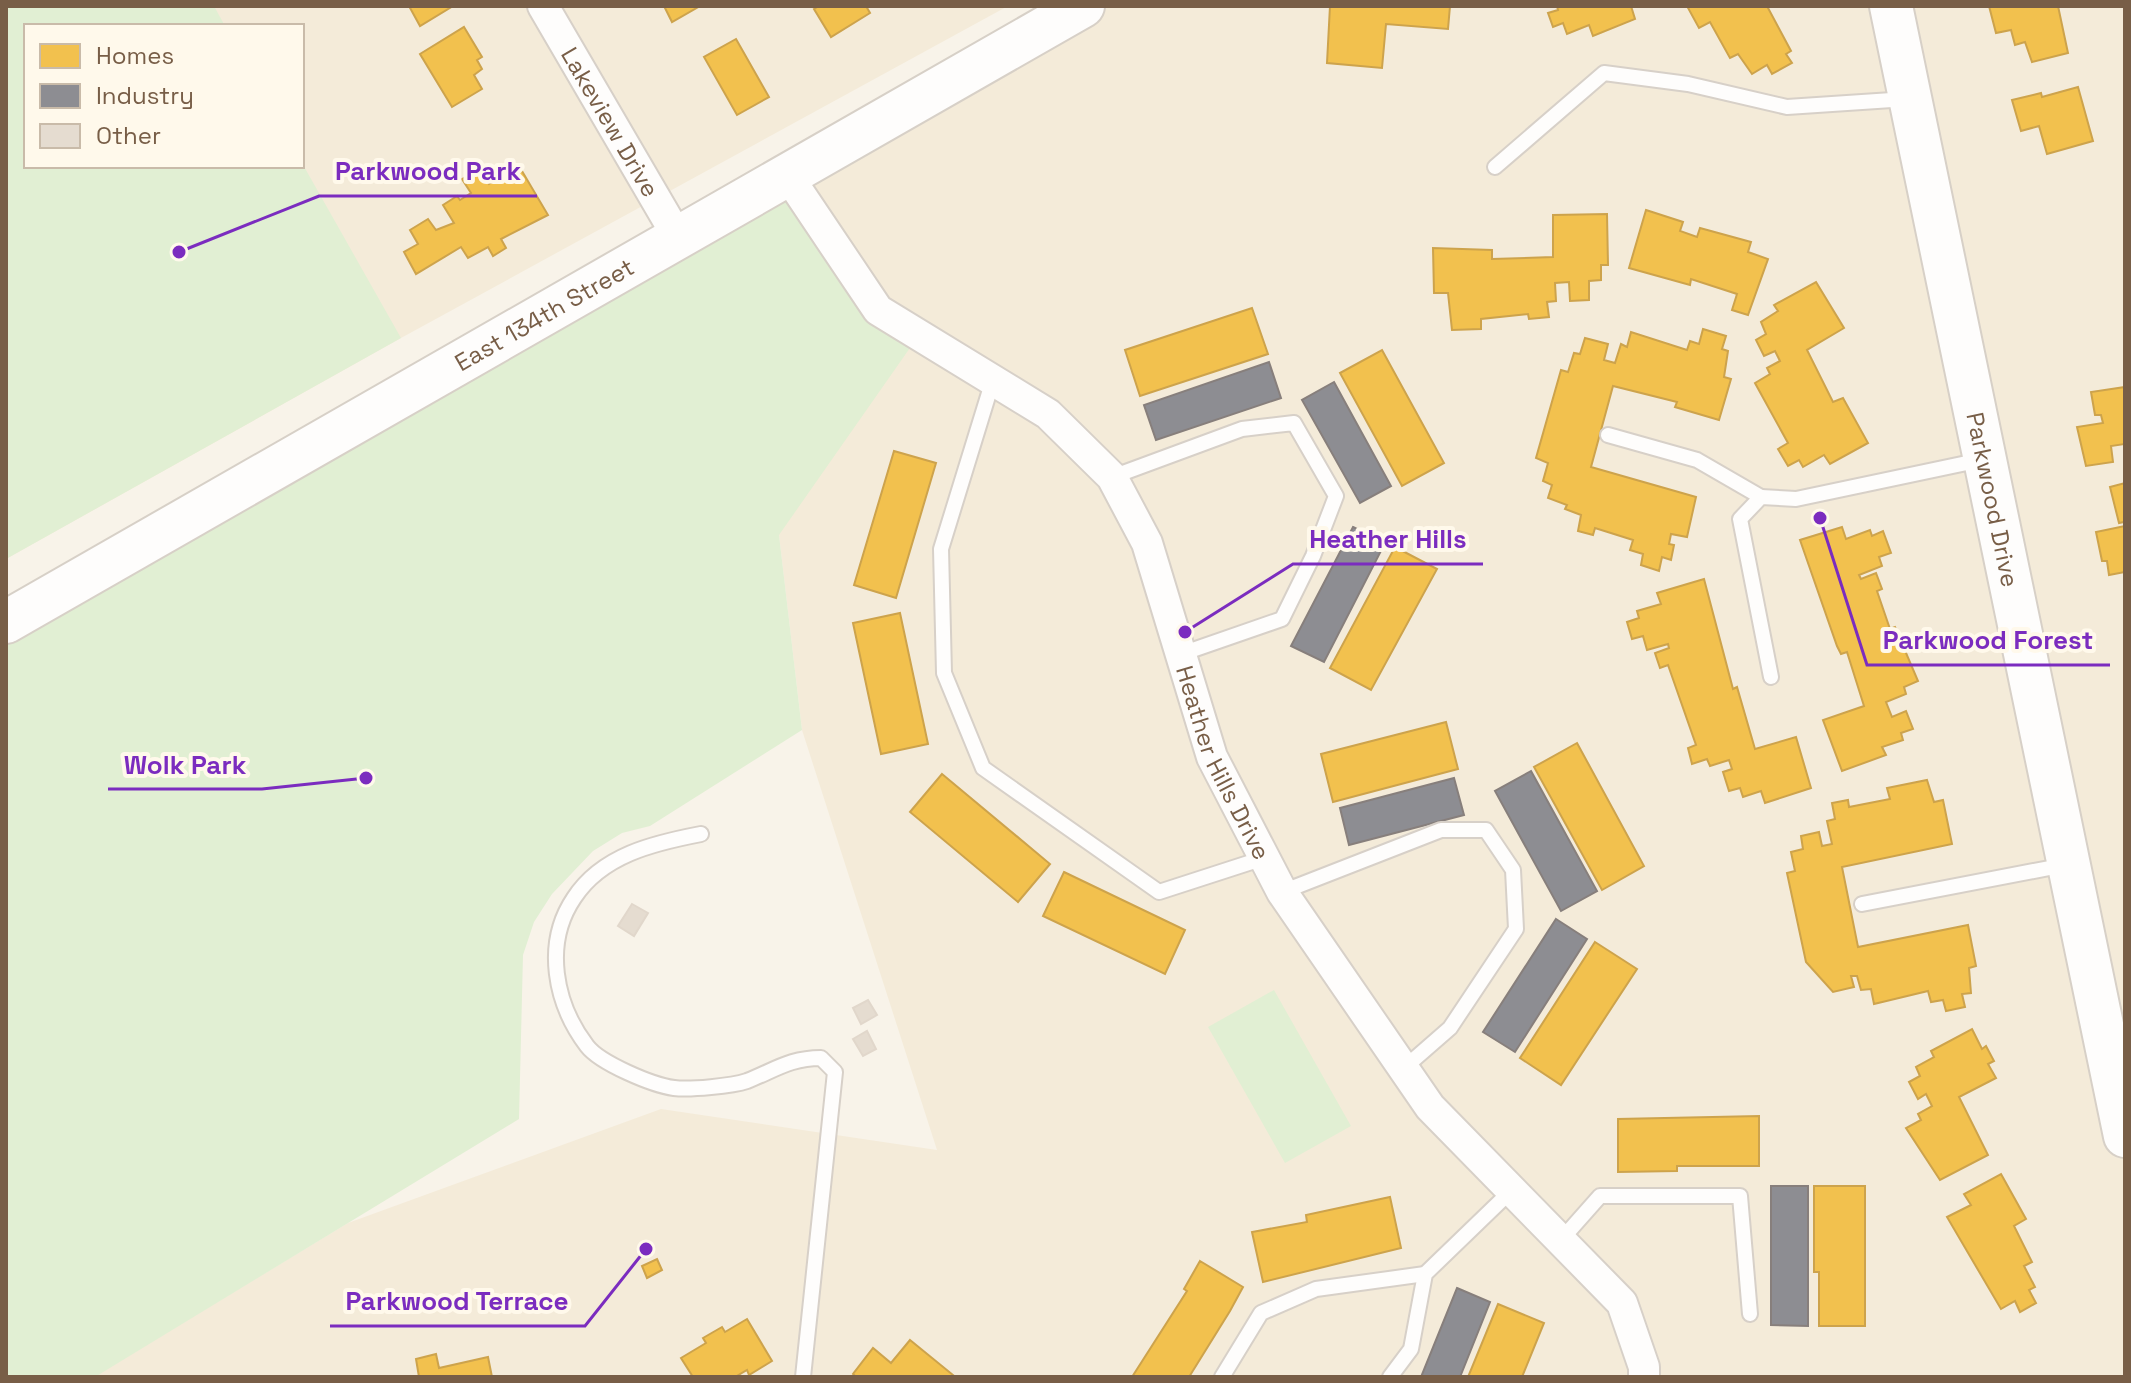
<svg xmlns="http://www.w3.org/2000/svg" width="2131" height="1383" font-family="'Space Grotesk',sans-serif">
	<style>
		.residential { fill: #f4ebd9; fill-rule: evenodd }
		.green { fill: #e1efd3 }
		.homes { fill: #f2c14e; stroke: #cda34c; stroke-width: 2 }
		.industry { fill: #8d8d92; stroke: #877f7c; stroke-width: 2 }
		.building { fill: #e5dcd0; stroke: #e1d7cb; stroke-width: 2 }
		.lines { fill: none; stroke-linecap: round; stroke-linejoin: round }
		.lane-casing { stroke: #d7d0c8; stroke-width: 18 }
		.street-casing { stroke: #d7d0c8; stroke-width: 34 }
		.secondary-casing { stroke: #d7d0c7; stroke-width: 46 }
		.lane { stroke: #fefdfc; stroke-width: 14 }
		.street { stroke: #fefdfc; stroke-width: 30 }
		.secondary { stroke: #fefdfc; stroke-width: 42 }
		.labels { text-anchor: middle; dominant-baseline: central; stroke-width: 8; stroke-linejoin: round; paint-order: stroke }
		.street-label { font-size: 24px; fill: #785e47; stroke: #fff9eb }
		.leader { fill: none; stroke: #7b2cbf; stroke-width: 3 }
		.callout-dot { fill: #7b2cbf; stroke: #fff9eb; stroke-width: 3 }
		.callout-label { font-size: 26px; text-anchor: middle; font-weight: bold; fill: #7b2cbf; stroke: #fff9eb; stroke-width: 8; stroke-linejoin: round; paint-order: stroke }
	</style>
	<rect width="100%" height="100%" fill="#f8f3e9"/>
	<g class="residential">
		<path d="M6,6h1002l-607,332 -395,221zM26,26h276v140h-276z"/>
		<polygon points="1083,6 2125,6 2125,1377 93,1377 348,1223 661,1109 937,1150 802,730 779,535 635,264"/>
	</g>
	<g class="green">
		<polygon points="6,6 214,6 225,26 26,26 26,166 302,166 302,163 401,338 6,559"/>
		<polygon points="788,176 878,310 919,335 779,535 802,730 650,826 622,833 593,851 552,894 534,922 523,955 519,1119 95,1377 6,1377 6,622"/>
		<polygon points="1274,990 1351,1126 1285,1163 1208,1027"/>
	</g>
	<g class="homes">
		<polygon points="409,6 453,6 420,26"/>
		<polygon points="664,6 700,6 672,22"/>
		<polygon points="819,6 866,6 870,13 831,37 814,9"/>
		<polygon points="1330,6 1450,6 1448,29 1386,24 1382,68 1327,63"/>
		<polygon points="1557,6 1631,6 1635,19 1593,36 1589,25 1567,34 1563,23 1553,27 1548,13 1558,10"/>
		<polygon points="1687,6 1767,6 1791,51 1786,54 1792,63 1772,74 1767,65 1752,74 1738,54 1730,58 1710,22 1699,28"/>
		<polygon points="1989,6 2058,6 2068,53 2032,62 2025,42 2015,45 2011,30 1996,33"/>
		<polygon points="464,27 482,57 477,60 482,69 474,75 482,89 452,107 420,54"/>
		<polygon points="736,39 769,97 737,115 704,57"/>
		<polygon points="2078,87 2093,141 2047,154 2039,126 2021,131 2012,100 2041,93 2042,97"/>
		<polygon points="519,166 548,215 501,239 506,248 493,256 488,247 468,258 461,247 416,274 404,252 418,244 410,230 428,219 436,230 454,223 443,205 457,196 460,200 471,193 462,179 480,169 489,184"/>
		<polygon points="1646,210 1683,222 1680,231 1697,237 1700,228 1751,242 1748,252 1768,259 1748,315 1732,310 1737,294 1691,279 1690,285 1629,268"/>
		<polygon points="1607,214 1608,265 1601,265 1601,280 1589,281 1589,300 1570,301 1569,282 1555,283 1556,301 1547,302 1549,317 1529,319 1528,314 1481,319 1481,329 1452,330 1448,293 1434,293 1433,248 1492,250 1492,259 1553,257 1553,215"/>
		<polygon points="1816,282 1844,328 1807,350 1833,402 1843,398 1868,443 1830,464 1824,455 1803,467 1799,460 1788,466 1778,449 1788,443 1755,383 1770,374 1767,368 1780,361 1775,351 1764,356 1756,340 1766,334 1761,322 1778,311 1774,305"/>
		<polygon points="1252,308 1268,354 1140,396 1125,350"/>
		<polygon points="1703,329 1726,336 1722,349 1728,351 1724,377 1731,379 1719,420 1675,407 1677,402 1613,386 1591,467 1696,497 1687,537 1671,534 1669,544 1674,545 1671,560 1662,557 1659,571 1641,565 1643,554 1630,550 1633,540 1595,528 1593,535 1578,531 1581,515 1565,509 1567,505 1548,498 1552,485 1543,481 1548,463 1536,458 1561,370 1568,372 1574,353 1580,354 1585,338 1608,344 1604,360 1615,363 1621,344 1627,347 1631,332 1687,350 1690,341 1699,344"/>
		<polygon points="1382,350 1444,463 1402,486 1340,373"/>
		<polygon points="2125,387 2125,444 2111,446 2113,462 2086,466 2077,427 2103,423 2101,415 2095,415 2091,392"/>
		<polygon points="894,451 936,463 896,598 854,585"/>
		<polygon points="2125,483 2125,572 2109,575 2107,561 2102,561 2096,532 2125,526 2124,522 2119,523 2110,487"/>
		<polygon points="1842,527 1846,539 1870,530 1872,536 1883,531 1891,553 1879,557 1882,566 1859,575 1861,579 1876,573 1882,589 1877,591 1890,629 1895,627 1918,681 1904,687 1906,694 1886,702 1892,717 1906,711 1913,729 1901,733 1903,740 1882,747 1886,755 1842,771 1823,720 1864,706 1847,652 1841,654 1837,646 1800,540"/>
		<polygon points="1395,547 1437,569 1371,690 1330,668"/>
		<polygon points="1704,579 1733,689 1737,687 1755,749 1796,737 1811,788 1765,803 1761,791 1743,797 1740,788 1729,791 1723,772 1732,769 1729,760 1710,766 1707,759 1692,764 1688,748 1696,745 1668,665 1660,668 1655,653 1669,648 1668,644 1647,650 1643,636 1632,639 1627,622 1639,618 1637,611 1661,604 1657,593"/>
		<polygon points="900,613 928,744 881,754 853,623"/>
		<polygon points="1446,722 1458,769 1333,802 1321,754"/>
		<polygon points="1577,743 1644,866 1602,890 1534,767"/>
		<polygon points="942,774 1050,864 1018,902 910,812"/>
		<polygon points="1927,780 1934,802 1943,800 1952,844 1842,867 1858,947 1968,925 1976,966 1969,968 1971,993 1962,994 1965,1007 1946,1011 1943,1000 1931,1002 1928,991 1874,1004 1871,989 1861,990 1857,976 1851,976 1854,987 1833,992 1806,962 1787,873 1795,871 1791,852 1803,849 1801,836 1819,832 1822,846 1832,844 1827,821 1835,819 1832,803 1848,800 1849,807 1890,799 1887,788"/>
		<polygon points="1064,872 1185,930 1165,974 1043,916"/>
		<polygon points="1595,942 1637,969 1561,1085 1520,1058"/>
		<polygon points="1972,1029 1982,1049 1986,1046 1994,1061 1988,1064 1996,1078 1959,1097 1988,1155 1940,1180 1906,1128 1921,1120 1918,1114 1932,1106 1926,1094 1918,1099 1909,1082 1920,1076 1916,1067 1934,1057 1931,1051"/>
		<polygon points="1759,1116 1759,1166 1677,1166 1677,1171 1618,1172 1618,1119"/>
		<polygon points="2001,1174 2026,1219 2014,1226 2032,1262 2024,1266 2035,1287 2029,1290 2036,1303 2020,1312 2015,1301 2001,1309 1947,1217 1971,1205 1964,1194"/>
		<polygon points="1814,1186 1865,1186 1865,1326 1819,1326 1819,1272 1814,1272"/>
		<polygon points="1390,1197 1401,1248 1263,1282 1252,1232 1307,1222 1306,1215"/>
		<polygon points="657,1259 662,1270 647,1278 642,1266"/>
		<polygon points="1200,1261 1243,1287 1230,1311 1189,1377 1132,1377 1187,1291 1184,1289"/>
		<polygon points="1498,1304 1544,1323 1522,1377 1468,1377"/>
		<polygon points="747,1319 772,1361 749,1375 747,1370 735,1377 693,1377 681,1358 706,1343 703,1338 722,1327 725,1332"/>
		<polygon points="910,1340 953,1375 951,1377 856,1377 853,1374 873,1348 891,1363"/>
		<polygon points="436,1354 439,1368 488,1357 492,1377 419,1377 416,1359"/>
	</g>
	<g class="industry">
		<polygon points="1269,362 1281,398 1156,440 1144,405"/>
		<polygon points="1334,382 1391,486 1360,503 1302,400"/>
		<polygon points="1353,527 1385,543 1324,662 1291,646"/>
		<polygon points="1531,771 1597,891 1561,911 1495,791"/>
		<polygon points="1454,778 1464,815 1349,845 1340,808"/>
		<polygon points="1556,919 1587,939 1515,1052 1483,1032"/>
		<polygon points="1771,1186 1808,1186 1808,1326 1771,1325"/>
		<polygon points="1457,1288 1490,1302 1460,1377 1421,1377"/>
	</g>
	<g class="building">
		<polygon points="632,904 648,913 634,936 618,926"/>
		<polygon points="868,1000 877,1015 861,1024 853,1008"/>
		<polygon points="867,1031 876,1049 863,1056 853,1039"/>
	</g>
	<g class="lines">
		<g class="lane-casing">
			<g id="lane">
				<polyline points="1495,167 1604,73 1688,84 1787,107 1907,99"/>
				<polyline points="993,380 941,549 944,673 983,768 1159,892 1264,858"/>
				<polyline points="1608,435 1697,460 1761,497"/>
				<polyline points="1112,477 1242,429 1294,423 1336,496 1313,556 1282,619 1181,654"/>
				<polyline points="1771,677 1740,519 1761,497 1796,499 1981,460"/>
				<path d="M701,834c-47,9 -99,21 -127,64 -31,46 -19,106 13,148 13,17 65,39 87,42 16,2 58,-2 73,-7 28,-11 43,-23 74,-23l14,14 -32,305"/>
				<polyline points="1282,892 1441,830 1486,830 1513,870 1516,929 1450,1028 1403,1069"/>
				<polyline points="1862,904 2065,865"/>
				<polyline points="1561,1240 1600,1196 1740,1196 1750,1314"/>
				<polyline points="1222,1377 1261,1313 1316,1289 1425,1274"/>
				<polyline points="1390,1377 1411,1349 1425,1274 1512,1190"/>
			</g>
		</g>
		<g class="street-casing">
			<g id="street">
				<path id="s1" d="M543,6l136,233"/>
				<path id="s2" d="M788,176l90,134 170,104 64,63 35,66 65,214 70,135 148,215 192,196 22,64v10"/>
			</g>
		</g>
		<g class="secondary-casing">
			<g id="secondary">
				<path id="s3" d="M1891,6l234,1130"/>
				<path id="s4" d="M6,622l1077,-616"/>
			</g>
		</g>
		<use href="#lane" class="lane"/>
		<use href="#street" class="street"/>
		<use href="#secondary" class="secondary"/>
	</g>
	<g class="labels">
		<g class="street-label">
			<text stroke="none"><textPath href="#s1" startOffset="134">Lakeview Drive</textPath></text>
			<text stroke="none"><textPath href="#s4" startOffset="620">East 134th Street</textPath></text>
			<text stroke="none"><textPath href="#s3" startOffset="504">Parkwood Drive</textPath></text>
			<text stroke="none"><textPath href="#s2" startOffset="758">Heather Hills Drive</textPath></text>
		</g>
	</g>
	<path class="leader" d="M179 252L319 196H537M1185 632L1293 564H1483M1820 518L1867 665H2110M366 778L262 789H108M646 1249L585 1326H330"/>
	<g class="callout-dot">
		<circle cx="179" cy="252" r="8"/>
		<circle cx="1185" cy="632" r="8"/>
		<circle cx="1820" cy="518" r="8"/>
		<circle cx="366" cy="778" r="8"/>
		<circle cx="646" cy="1249" r="8"/>
	</g>
	<g class="callout-label">
		<text x="428" y="180">Parkwood Park</text>
		<text x="1388" y="548">Heather Hills</text>
		<text x="1988" y="649">Parkwood Forest</text>
		<text x="185" y="774">Wolk Park</text>
		<text x="457" y="1310">Parkwood Terrace</text>
	</g>
	<rect width="2131" height="1383" fill="none" stroke="#785e47" stroke-width="16"/>
	<rect x="24" y="24" width="280" height="144" fill="#fff9eb" stroke="#c9bba9" stroke-width="2"/>
	<rect x="40" y="44" width="40" height="24" fill="#f2c14e" stroke="#c9bba9" stroke-width="2"/>
	<text x="96" y="64" font-size="24" fill="#785e47">Homes</text>
	<rect x="40" y="84" width="40" height="24" fill="#8d8d92" stroke="#c9bba9" stroke-width="2"/>
	<text x="96" y="104" font-size="24" fill="#785e47">Industry</text>
	<rect x="40" y="124" width="40" height="24" fill="#e5dcd0" stroke="#c9bba9" stroke-width="2"/>
	<text x="96" y="144" font-size="24" fill="#785e47">Other</text>
</svg>
